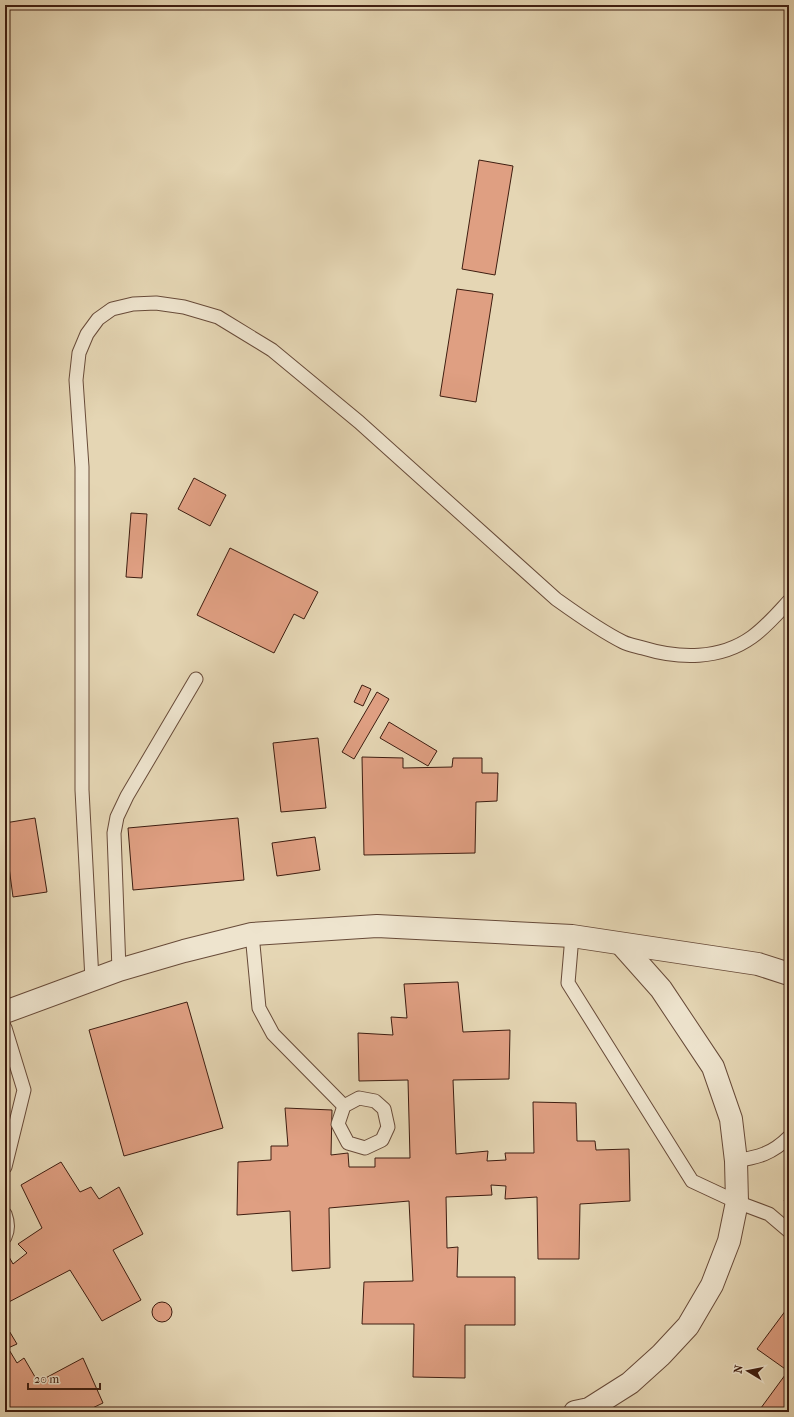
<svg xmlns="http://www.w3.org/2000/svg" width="794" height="1417" font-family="'IM FELL French Canon',serif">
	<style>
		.building { fill: #df9f82; stroke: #3e1d10 }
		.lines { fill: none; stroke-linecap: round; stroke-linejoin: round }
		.lane-casing { stroke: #684b39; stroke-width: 15 }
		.street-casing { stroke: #684b39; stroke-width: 24 }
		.lane { stroke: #eee4ce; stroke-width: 13 }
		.street { stroke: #eee4ce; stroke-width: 22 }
	</style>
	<rect width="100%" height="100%" fill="#e5d6b4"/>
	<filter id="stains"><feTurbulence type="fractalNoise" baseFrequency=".005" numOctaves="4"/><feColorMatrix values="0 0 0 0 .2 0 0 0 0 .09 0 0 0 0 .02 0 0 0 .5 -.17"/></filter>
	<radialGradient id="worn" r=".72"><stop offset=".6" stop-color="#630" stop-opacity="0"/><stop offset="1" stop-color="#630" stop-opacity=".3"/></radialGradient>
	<g class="building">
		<polygon points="479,160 513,166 495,275 462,269"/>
		<polygon points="457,289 493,294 476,402 440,396"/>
		<polygon points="194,478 226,495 210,526 178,509"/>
		<polygon points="131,513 147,514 142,578 126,577"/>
		<polygon points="230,548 318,592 304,619 294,614 274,653 197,615"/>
		<polygon points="362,685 371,689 363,706 354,702"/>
		<polygon points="377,692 389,699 354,759 342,752"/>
		<polygon points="389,722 437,751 428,766 380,738"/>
		<polygon points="318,738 326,808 281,812 273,743"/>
		<polygon points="362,757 403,758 403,768 452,767 453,758 482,758 482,773 498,773 497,801 476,802 475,853 364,855"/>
		<polygon points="35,818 47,892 13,897 9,867 5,867 5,823"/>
		<polygon points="238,818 244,880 133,890 128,828"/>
		<polygon points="315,837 320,870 277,876 272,843"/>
		<polygon points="458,982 463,1032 510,1030 509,1079 453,1080 456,1154 488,1151 487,1161 506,1160 505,1153 534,1153 533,1102 576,1103 577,1141 595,1141 596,1150 629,1149 630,1201 580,1204 579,1259 538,1259 537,1197 505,1199 506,1186 491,1185 492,1195 446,1197 447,1248 458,1247 457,1277 515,1277 515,1325 465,1325 465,1378 413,1377 414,1324 362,1324 364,1282 413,1281 409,1201 329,1208 330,1268 292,1271 290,1211 237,1215 238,1162 271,1160 271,1146 288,1146 285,1108 332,1110 331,1155 348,1153 349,1167 375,1167 375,1158 410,1158 408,1080 359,1081 358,1033 393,1035 391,1017 407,1018 404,984"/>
		<polygon points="187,1002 223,1128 124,1156 89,1030"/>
		<polygon points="61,1162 80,1192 91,1187 99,1199 119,1187 143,1234 113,1250 141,1300 102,1321 70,1270 5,1304 5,1257 8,1255 13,1264 27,1253 18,1244 42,1228 21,1185"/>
		<polygon points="789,1194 789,1204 784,1201"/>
		<circle cx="162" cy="1312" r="10"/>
		<polygon points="789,1306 789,1412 758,1412 788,1371 757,1349"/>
		<polygon points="5,1324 17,1344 8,1348 17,1363 24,1358 38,1382 83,1358 103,1403 84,1412 5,1412"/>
	</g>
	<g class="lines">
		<g class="lane-casing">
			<g id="lane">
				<polyline points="252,934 259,1008 273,1034 344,1106"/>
				<polyline points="572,936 568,983 692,1181 737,1202 769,1214 789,1231"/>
				<polyline points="119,970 114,833 117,817 127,796 196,679"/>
				<path d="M92,980l-10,-190v-323l-6,-87 3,-27 8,-19 11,-15 14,-10 21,-5 23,-1 28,4 34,10 54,33 87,72 197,177c21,15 43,31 67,43 6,3 13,4 20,6 36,11 77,12 109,-11 14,-10 25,-23 37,-36"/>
				<polyline points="5,1028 24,1090 5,1167"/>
				<polygon points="359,1098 375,1101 384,1109 388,1127 382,1140 365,1148 348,1143 338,1124 344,1106"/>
				<path d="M736,1161c22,-4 36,-7 53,-24"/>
				<path d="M5,1214c3,8 4,15 0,23"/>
			</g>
		</g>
		<g class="street-casing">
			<g id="street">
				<polyline points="5,1012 119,970 184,951 252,934 377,926 572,936 758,964 789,974"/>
				<polyline points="575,1412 589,1409 630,1383 661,1355 688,1326 712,1285 729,1241 737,1202 736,1161 731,1119 713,1067 661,989 621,944"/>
			</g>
		</g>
		<use href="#lane" class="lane"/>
		<use href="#street" class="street"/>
	</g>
	<rect width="794" height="1417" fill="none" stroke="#e5d6b4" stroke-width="20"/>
	<rect x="6" y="6" width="782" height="1405" fill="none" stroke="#3e1d10" stroke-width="2"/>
	<rect x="10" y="10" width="774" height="1397" fill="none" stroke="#3e1d10"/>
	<g transform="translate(748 1371) rotate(280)" stroke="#eee4ce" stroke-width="3" paint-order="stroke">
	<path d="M0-3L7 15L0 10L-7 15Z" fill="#3e1d10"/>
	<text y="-6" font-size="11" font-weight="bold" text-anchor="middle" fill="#3e1d10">N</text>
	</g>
	<path d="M28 1383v6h72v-6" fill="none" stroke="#3e1d10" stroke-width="2"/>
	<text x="34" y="1383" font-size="12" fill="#3e1d10" stroke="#eee4ce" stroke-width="3" paint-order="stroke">20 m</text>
	<rect width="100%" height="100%" filter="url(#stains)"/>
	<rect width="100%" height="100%" fill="url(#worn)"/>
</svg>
